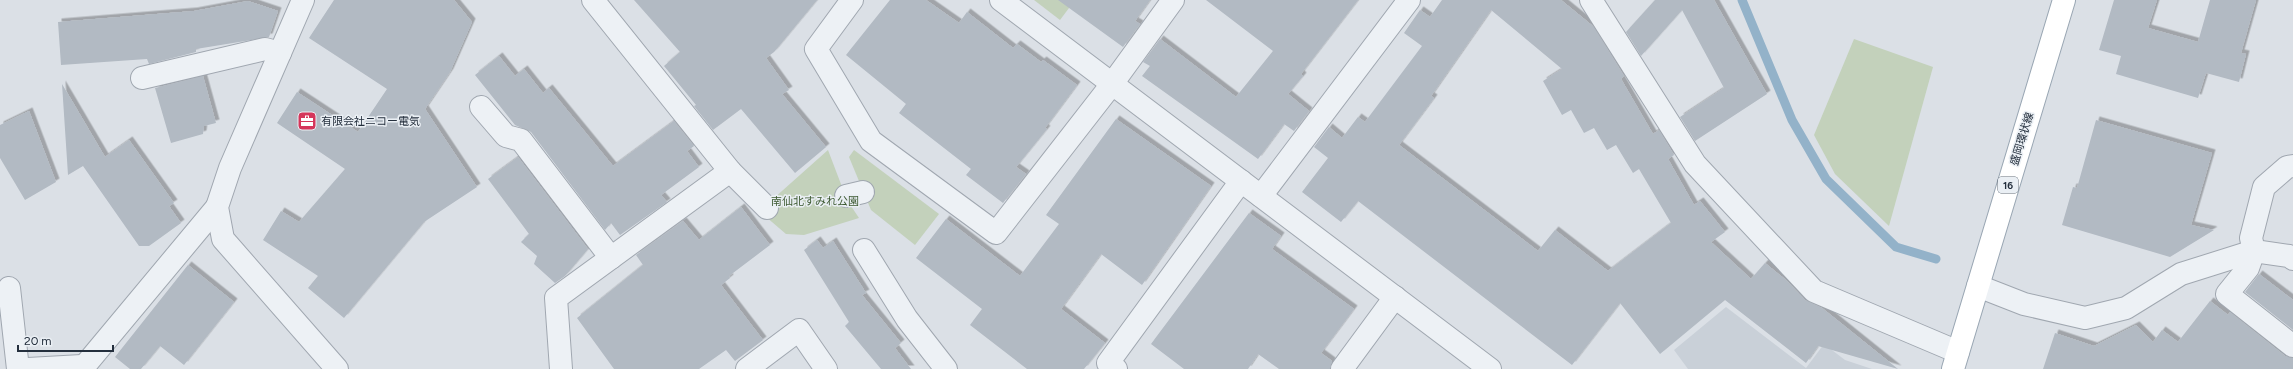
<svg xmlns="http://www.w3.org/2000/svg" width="2293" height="369" font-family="Figtree,'Noto Sans JP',sans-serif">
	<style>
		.built { fill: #c9d0d8 }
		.green { fill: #c3d1bb }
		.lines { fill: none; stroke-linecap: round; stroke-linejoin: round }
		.stream { stroke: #93b2c9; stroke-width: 9 }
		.building { fill: #b2bac3; fill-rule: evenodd; filter: url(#shadow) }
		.minor-casing { stroke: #a0a7b0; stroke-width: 24 }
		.major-casing { stroke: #99a6b3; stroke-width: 24 }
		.minor { stroke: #edf1f5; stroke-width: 22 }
		.major { stroke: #fff; stroke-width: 22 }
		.labels { text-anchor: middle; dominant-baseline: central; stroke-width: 3; stroke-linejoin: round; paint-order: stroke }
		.shield { fill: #eaeff4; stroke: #5f6974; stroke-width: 1 }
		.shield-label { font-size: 10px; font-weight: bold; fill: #242f3d }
		.poi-label { font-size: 11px; fill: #242f3d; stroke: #eaeff4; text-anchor: start }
		.street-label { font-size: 11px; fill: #242f3d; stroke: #eaeff4 }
		.park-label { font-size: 11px; fill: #3c5931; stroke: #eaeff4 }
	</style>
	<defs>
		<filter id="shadow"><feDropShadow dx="3.5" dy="-3.5" stdDeviation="0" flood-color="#0004"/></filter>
	</defs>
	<rect width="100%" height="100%" fill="#dbe0e6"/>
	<polygon class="built" points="1726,307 1806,368 1824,344 1845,360 1872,369 1688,369 1674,350"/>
	<g class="green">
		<polygon points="1034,0 1075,0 1060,20"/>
		<polygon points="1854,39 1933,67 1889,226 1835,174 1814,135"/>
		<polygon points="828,150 847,200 859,218 804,235 786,234 765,216 778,205 773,199"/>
		<polygon points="854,150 939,214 915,245 871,210 849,157"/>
	</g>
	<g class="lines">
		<polyline class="stream" points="1742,0 1792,120 1826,179 1896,247 1936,259"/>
	</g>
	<g class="building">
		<polygon points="334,0 454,0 472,22 450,72 425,109 477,187 424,222 344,318 308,288 318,276 263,240 281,211 299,222 345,169 277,123 297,92 358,132 387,89 309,38"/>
		<polygon points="634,0 817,0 774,52 766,58 789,90 782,94 826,147 795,173 741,109 713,130 694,106 696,105 664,66 680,52"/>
		<polygon points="890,0 926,0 959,23 967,12 1013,48 1017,44 1041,62 1043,60 1077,85 1045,128 1047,129 1016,167 1026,174 1003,203 966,175 971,169 899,113 906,104 846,55"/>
		<polygon points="1058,0 1150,0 1135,21 1140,24 1123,47"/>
		<polygon points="1206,0 1358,0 1301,74 1303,76 1288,94 1309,111 1294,131 1284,124 1258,159 1142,76 1150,66 1143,62 1160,39 1236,97 1273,51"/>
		<path d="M1442,0h119l33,27 30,49 -3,3 32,55 6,-4 15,25 -6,4 26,46 6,-4 25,31 -14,10 40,37 14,-16 21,17 19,20 17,8 76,61 -80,-23 -12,17 -81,-63 -65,54 -40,-51 -48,62 -214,-164 -17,21 -39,-30 26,-34 -14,-11 15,-20 13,11 16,-21 7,5 57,-76 -18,-13 16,-23 10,7zM1491,10l71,59 -19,12 19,34 9,-5 13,23 10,-5 13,22 9,-5 17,28 6,-4 32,54 -63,48 -53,-41 -17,21 -139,-106 35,-47 -3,-2z"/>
		<polygon points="1655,0 1714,0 1767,94 1695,141 1680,117 1724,88 1682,10 1641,56 1626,32"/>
		<polygon points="2114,0 2157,0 2148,28 2198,42 2210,0 2256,0 2241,53 2246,54 2239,82 2206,73 2198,98 2116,74 2121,56 2099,50"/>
		<polygon points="248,1 278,11 269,37 196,49 196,52 149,64 147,59 61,65 58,22 194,11"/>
		<polygon points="499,56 515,76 524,69 543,93 549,88 613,166 674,121 694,146 687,151 699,167 661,195 667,202 620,235 611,223 605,230 531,132 515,125 475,75"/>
		<polygon points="203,76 216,123 204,126 203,134 171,143 155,88"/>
		<polygon points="62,84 105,157 129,140 174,203 169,206 181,223 149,246 139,246 83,166 68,175"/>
		<polygon points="29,111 56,182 25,200 0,158 0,125"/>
		<polygon points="1116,119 1211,186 1142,285 1101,254 1061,309 1105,343 1084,369 1027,369 970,325 982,309 916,258 946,219 1020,276 1059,224 1046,215"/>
		<polygon points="2096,120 2212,153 2191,225 2214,230 2170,257 2062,225 2073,187 2077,188"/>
		<polygon points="518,157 588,249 565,276 555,283 534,264 537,256 521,242 529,234 488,179"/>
		<polygon points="741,207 770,245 729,276 730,278 721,285 763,340 735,361 726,350 699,369 614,369 577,318 643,265 636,255 683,221 699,240"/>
		<polygon points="1249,213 1281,236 1272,249 1354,309 1321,353 1332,361 1330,369 1279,369 1258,354 1248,369 1184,369 1151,344"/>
		<polygon points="817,240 823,248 833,241 866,293 862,295 901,343 895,348 911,369 881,369 845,326 849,322 804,250"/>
		<polygon points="188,265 234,302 184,365 160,346 141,369 130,369 115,357"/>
		<polygon points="2259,274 2293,300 2293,330 2245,292"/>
		<polygon points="2210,301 2228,315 2230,312 2285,356 2293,358 2293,369 2043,369 2055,333 2094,346 2136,325 2153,342 2162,330 2178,342"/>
	</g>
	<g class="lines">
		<g class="minor-casing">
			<g id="minor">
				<polyline points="303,0 230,168 217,207 223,239 337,369"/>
				<polyline points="852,0 816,49 871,141 996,233 1112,84 1173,0"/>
				<polyline points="1001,0 1490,369"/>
				<polyline points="1591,0 1695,164 1814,291 1958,352"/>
				<polyline points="142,78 265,49 280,53"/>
				<polyline points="481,107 506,136 521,140 611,258"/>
				<polyline points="2293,166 2287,167 2264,187 2251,238 2254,251 2248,268 2227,294 2293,346"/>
				<polyline points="730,171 767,208"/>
				<polyline points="846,196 863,192"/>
				<polyline points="1261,196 1409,0"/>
				<polyline points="864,250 907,319 946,369"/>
				<polyline points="1978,286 2024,304 2085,318 2126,308 2181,274 2254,251 2289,256 2293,259"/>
				<polyline points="9,288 18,369"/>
				<polyline points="28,369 82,366"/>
				<polyline points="82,369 217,207"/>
				<polyline points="561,369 556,298 730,171 593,0"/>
				<polyline points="747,369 799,330 826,369"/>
				<polyline points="1116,369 1108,363 1241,181"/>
				<polyline points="1342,369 1395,297"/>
			</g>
		</g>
		<g class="major-casing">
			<polyline id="major" points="1953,369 2064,0"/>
		</g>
		<use href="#minor" class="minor"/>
		<use href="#major" class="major"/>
	</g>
	<defs>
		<g id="office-square" transform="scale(1)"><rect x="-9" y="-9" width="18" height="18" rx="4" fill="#d5365b" stroke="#eaeff4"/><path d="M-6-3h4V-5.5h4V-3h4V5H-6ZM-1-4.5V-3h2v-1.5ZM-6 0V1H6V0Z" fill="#fff"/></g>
	</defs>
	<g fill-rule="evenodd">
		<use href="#office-square" x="307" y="121"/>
	</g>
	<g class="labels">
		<rect class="shield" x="1998" y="177" width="20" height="16" rx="3"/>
		<g class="shield-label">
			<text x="2008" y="185">16</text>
		</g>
		<g class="poi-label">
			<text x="321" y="121">有限会社ニコー電気</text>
		</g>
		<g class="street-label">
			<text transform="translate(2022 139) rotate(-73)">盛岡環状線</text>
		</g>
		<g class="park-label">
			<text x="815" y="201">南仙北すみれ公園</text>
		</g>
	</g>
	<path d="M18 345v6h95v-6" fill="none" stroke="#242f3d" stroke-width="2"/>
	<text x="24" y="345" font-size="12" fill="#242f3d" stroke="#eaeff4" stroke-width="3" paint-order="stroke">20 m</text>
</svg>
